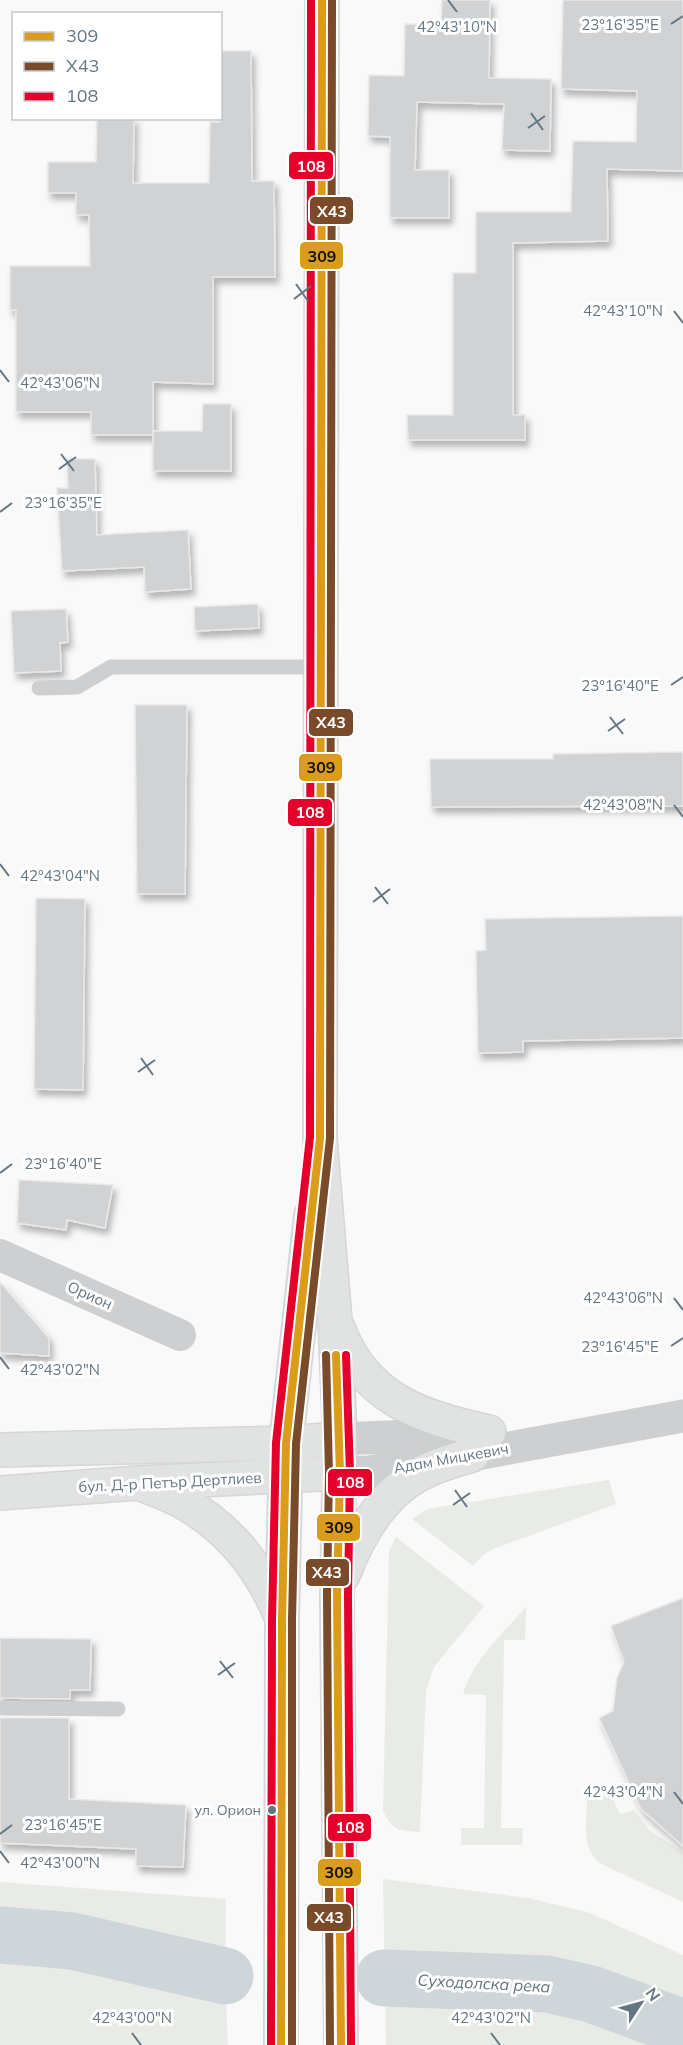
<svg xmlns="http://www.w3.org/2000/svg" width="683" height="2045" font-family="Mulish,sans-serif">
	<style>
		.green { fill: #e8ebe6 }
		.lines { fill: none; stroke-linecap: round; stroke-linejoin: round }
		.river { stroke: #ced6d9; stroke-width: 57 }
		.building { fill: #d0d2d3; stroke: #e8e8e8; stroke-width: 1.5; filter: url(#shadow) }
		.secondary-casing { stroke: #d5d6d7; stroke-width: 36 }
		.primary-casing { stroke: #d5d6d7; stroke-width: 36 }
		.service { stroke: #cecfd0; stroke-width: 15 }
		.minor { stroke: #cecfd0; stroke-width: 32 }
		.tertiary { stroke: #cecfd0; stroke-width: 33 }
		.secondary { stroke: #e1e2e2; stroke-width: 33 }
		.primary { stroke: #e1e2e2; stroke-width: 33 }
		.bus-1-casing { stroke: #fff; stroke-width: 12 }
		.bus-2-casing { stroke: #fff; stroke-width: 12 }
		.bus-3-casing { stroke: #fff; stroke-width: 12 }
		.bus-1 { stroke: #da9c1a; stroke-width: 8 }
		.bus-2 { stroke: #7a4b2a; stroke-width: 8 }
		.bus-3 { stroke: #e4002b; stroke-width: 8 }
		.ticks { fill: none; stroke: #657683; stroke-width: 2 }
		.bus-dot { fill: #657683; stroke: #fff; stroke-width: 2 }
		.labels { text-anchor: middle; dominant-baseline: central; stroke-width: 6; stroke-linejoin: round; paint-order: stroke }
		.bus-label { font-size: 14px; fill: #657683; stroke: #fff; text-anchor: end }
		.street-label { font-size: 15px; fill: #657683; stroke: #fff }
		.water-label { font-size: 16px; font-style: italic; fill: #60757c; stroke: #fff }
		.ticks-label { font-size: 15px; text-anchor: middle; fill: #657683; stroke: #fff; stroke-width: 6; stroke-linejoin: round; paint-order: stroke }
		.line-badge { stroke: #fff; stroke-width: 2 }
		.badge-label { font-size: 16px; text-anchor: middle; font-weight: bold; fill: #fff }
		.pale-badge-label { font-size: 16px; text-anchor: middle; font-weight: bold; fill: #111 }
	</style>
	<defs>
		<filter id="shadow"><feDropShadow dx="3.5" dy="6" stdDeviation="3" flood-color="#0004"/></filter>
	</defs>
	<rect width="100%" height="100%" fill="#f9f9f9"/>
	<g class="green">
		<polygon points="609,1480 616,1504 493,1549 483,1555 473,1566 412,1519 427,1509"/>
		<path d="M396,1537l88,69 -50,61 -8,24 -6,141c-22,-2 -26,0 -37,-21l6,-260z"/>
		<path d="M526,1607l-1,33h-21l-3,188h22l-1,17h-61v-17h23l2,-133 -23,-1c10,-34 40,-61 63,-87z"/>
		<path d="M610,1793l10,21 14,-4 15,20 34,22v50l-82,-38c-21,-16 -14,-42 -14,-65z"/>
		<polygon points="383,1879 528,1898 590,1913 683,1955 683,2045 386,2045"/>
		<polygon points="0,1882 226,1899 225,1976 228,2045 0,2045"/>
	</g>
	<g class="lines">
		<g class="river">
			<polyline points="0,1935 72,1941 225,1976"/>
			<polyline points="384,1978 547,1984 591,1994 673,2024 683,2030"/>
		</g>
	</g>
	<g class="building">
		<polygon points="442,0 490,0 489,78 551,79 550,151 502,150 504,104 417,102 415,170 449,170 449,218 390,218 390,137 368,136 369,75 404,76 405,24 441,25"/>
		<polygon points="563,0 683,0 683,171 607,169 608,241 513,243 513,415 525,415 525,440 408,440 407,415 453,415 453,273 476,273 476,212 571,212 573,141 636,142 637,91 561,89"/>
		<polygon points="220,51 251,51 252,181 274,181 275,277 213,277 213,384 153,382 153,435 91,435 91,412 16,412 16,310 10,310 10,266 90,266 89,215 76,215 76,193 48,193 48,162 96,162 97,118 134,118 133,183 209,183 210,122 220,122"/>
		<polygon points="203,404 231,404 231,471 153,471 153,431 202,431"/>
		<polygon points="67,459 95,459 97,535 188,530 191,589 145,592 144,567 62,571 57,488 68,488"/>
		<polygon points="258,604 259,628 195,631 194,607"/>
		<polygon points="66,609 68,642 60,643 61,671 14,673 11,611"/>
		<polygon points="135,705 187,705 185,894 137,894"/>
		<polygon points="683,752 683,806 431,807 430,759 553,759 553,754"/>
		<polygon points="36,898 85,899 83,1090 34,1089"/>
		<polygon points="683,916 683,1038 523,1041 523,1052 478,1053 476,951 486,950 485,919"/>
		<polygon points="19,1180 113,1185 105,1228 67,1220 66,1230 17,1223"/>
		<polygon points="0,1282 49,1338 49,1356 0,1353"/>
		<polygon points="683,1598 683,1846 641,1809 599,1718 613,1711 617,1678 624,1662 611,1626"/>
		<polygon points="0,1638 91,1639 90,1690 70,1690 70,1699 0,1698"/>
		<polygon points="0,1718 69,1718 69,1799 186,1805 183,1867 136,1866 136,1849 0,1843"/>
	</g>
	<g class="lines">
		<g class="secondary-casing">
			<g id="secondary">
				<polyline points="0,1450 286,1443 340,1439"/>
				<polyline points="0,1493 139,1483 340,1473"/>
			</g>
		</g>
		<g class="primary-casing">
			<g id="primary">
				<polyline points="322,0 320,1138 335,1321 340,1439 337,1595 341,2045"/>
				<path d="M338,1328c26,71 84,90 151,104"/>
				<path d="M139,1483c14,6 29,11 42,18 46,25 79,66 99,113"/>
				<path d="M343,1575c15,-39 38,-81 77,-101 16,-9 35,-14 52,-19"/>
				<polyline points="281,2045 282,1620 286,1443 311,1215"/>
			</g>
		</g>
		<g class="service">
			<polyline points="39,688 77,687 111,667 321,667"/>
			<polyline points="0,1708 118,1709"/>
		</g>
		<polyline class="minor" points="0,1255 180,1335"/>
		<g class="tertiary">
			<polyline points="340,1439 479,1433"/>
			<polyline points="340,1473 368,1472 472,1455 683,1416"/>
		</g>
		<use href="#secondary" class="secondary"/>
		<use href="#primary" class="primary"/>
		<g class="bus-1-casing">
			<g id="bus-1">
				<polyline points="336,1355 340,1473 337,1595 341,2045"/>
				<polyline points="281,2045 282,1620 286,1443 320,1138 322,0"/>
			</g>
		</g>
		<g class="bus-2-casing">
			<g id="bus-2">
				<polyline points="326,1355 329,1473 327,1595 330,2045"/>
				<polyline points="292,2045 292,1620 296,1444 330,1138 332,0"/>
			</g>
		</g>
		<g class="bus-3-casing">
			<g id="bus-3">
				<polyline points="346,1355 350,1473 348,1595 351,2045"/>
				<polyline points="271,2045 272,1620 276,1443 310,1137 311,0"/>
			</g>
		</g>
		<use href="#bus-1" class="bus-1"/>
		<use href="#bus-2" class="bus-2"/>
		<use href="#bus-3" class="bus-3"/>
	</g>
	<path class="ticks" d="M448,0l9,12M671,24l12,-8M531,113l12,17M528,128l17,-12M296,284l12,17M294,299l17,-13M674,311l9,12M0,370l9,12M61,454l13,17M59,469l17,-12M0,512l12,-9M671,685l12,-8M610,717l13,17M608,731l17,-12M674,805l9,12M0,864l9,12M375,887l13,17M373,902l17,-13M141,1058l12,17M138,1072l17,-12M0,1173l12,-9M674,1298l9,12M671,1346l12,-8M0,1357l9,12M455,1490l12,17M453,1505l17,-12M220,1661l13,17M218,1675l17,-12M674,1792l9,12M0,1834l12,-9M0,1851l9,12M132,2033l9,12M491,2033l9,12"/>
	<circle class="bus-dot" cx="272" cy="1810" r="5"/>
	<g class="labels">
		<g class="bus-label">
			<text x="261" y="1810">ул. Орион</text>
		</g>
		<g class="street-label">
			<text transform="translate(90 1295) rotate(24)">Орион</text>
			<text transform="translate(451 1458) rotate(-10)">Адам Мицкевич</text>
			<text transform="translate(170 1482) rotate(-3)">бул. Д-р Петър Дертлиев</text>
		</g>
		<g class="water-label">
			<text transform="translate(484 1983) rotate(3)">Суходолска река</text>
		</g>
	</g>
	<g class="ticks-label">
		<text x="620" y="30">23°16'35"E</text>
		<text x="457" y="32">42°43'10"N</text>
		<text x="623" y="316">42°43'10"N</text>
		<text x="60" y="388">42°43'06"N</text>
		<text x="63" y="508">23°16'35"E</text>
		<text x="620" y="691">23°16'40"E</text>
		<text x="623" y="810">42°43'08"N</text>
		<text x="60" y="881">42°43'04"N</text>
		<text x="63" y="1169">23°16'40"E</text>
		<text x="623" y="1303">42°43'06"N</text>
		<text x="620" y="1352">23°16'45"E</text>
		<text x="60" y="1375">42°43'02"N</text>
		<text x="623" y="1797">42°43'04"N</text>
		<text x="63" y="1830">23°16'45"E</text>
		<text x="60" y="1868">42°43'00"N</text>
		<text x="132" y="2023">42°43'00"N</text>
		<text x="491" y="2023">42°43'02"N</text>
	</g>
	<g class="line-badge">
		<rect x="288" y="151" width="46" height="29" rx="6" fill="#e4002b"/>
		<rect x="309" y="196" width="45" height="29" rx="6" fill="#7a4b2a"/>
		<rect x="299" y="241" width="45" height="29" rx="6" fill="#da9c1a"/>
		<rect x="308" y="708" width="46" height="29" rx="6" fill="#7a4b2a"/>
		<rect x="298" y="753" width="45" height="29" rx="6" fill="#da9c1a"/>
		<rect x="287" y="798" width="46" height="29" rx="6" fill="#e4002b"/>
		<rect x="327" y="1468" width="46" height="29" rx="6" fill="#e4002b"/>
		<rect x="316" y="1513" width="45" height="29" rx="6" fill="#da9c1a"/>
		<rect x="305" y="1558" width="45" height="29" rx="6" fill="#7a4b2a"/>
		<rect x="327" y="1813" width="45" height="29" rx="6" fill="#e4002b"/>
		<rect x="317" y="1858" width="45" height="29" rx="6" fill="#da9c1a"/>
		<rect x="306" y="1903" width="46" height="29" rx="6" fill="#7a4b2a"/>
	</g>
	<g class="badge-label">
		<text x="311" y="172">108</text>
		<text x="332" y="217">X43</text>
		<text x="331" y="728">X43</text>
		<text x="310" y="818">108</text>
		<text x="350" y="1488">108</text>
		<text x="327" y="1578">X43</text>
		<text x="350" y="1833">108</text>
		<text x="329" y="1923">X43</text>
	</g>
	<g class="pale-badge-label">
		<text x="322" y="262">309</text>
		<text x="321" y="773">309</text>
		<text x="339" y="1533">309</text>
		<text x="339" y="1878">309</text>
	</g>
	<rect x="12" y="12" width="210" height="108" fill="#ffffff" stroke="#c1c8cd" stroke-width="1.5"/>
	<rect x="24" y="32" width="30" height="9" fill="#da9c1a" stroke="#c1c8cd" stroke-width="1.5"/>
	<text x="66" y="42" font-size="18" fill="#657683">309</text>
	<rect x="24" y="62" width="30" height="9" fill="#7a4b2a" stroke="#c1c8cd" stroke-width="1.5"/>
	<text x="66" y="72" font-size="18" fill="#657683">X43</text>
	<rect x="24" y="92" width="30" height="9" fill="#e4002b" stroke="#c1c8cd" stroke-width="1.5"/>
	<text x="66" y="102" font-size="18" fill="#657683">108</text>
	<g transform="translate(641 2003) rotate(54)" stroke="#ffffff" stroke-width="4.5" paint-order="stroke">
	<path d="M0-4.5L10 22L0 15L-10 22Z" fill="#657683"/>
	<text y="-9" font-size="16" font-weight="bold" text-anchor="middle" fill="#657683">N</text>
	</g>
</svg>
